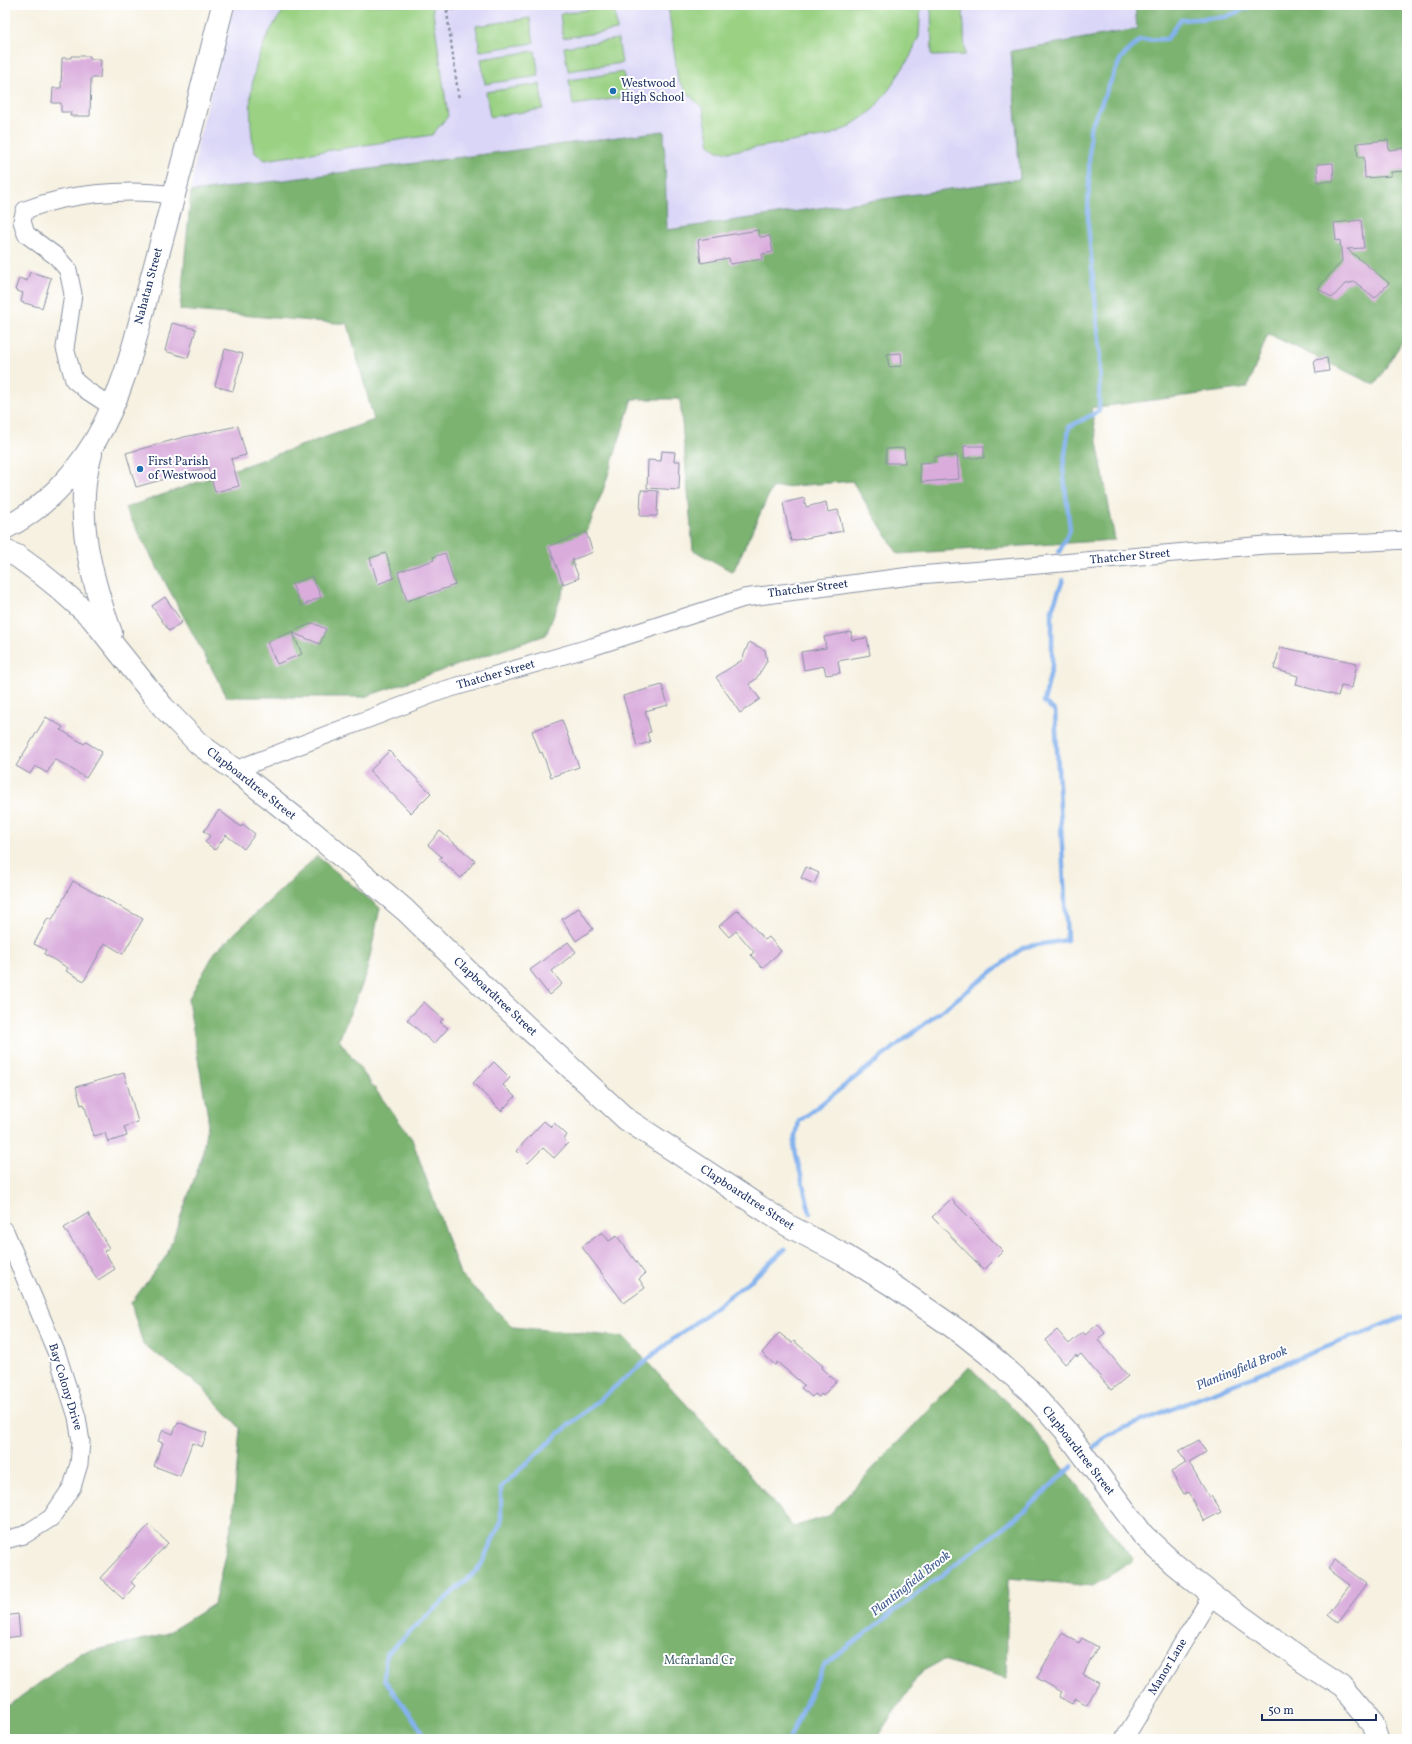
<svg xmlns="http://www.w3.org/2000/svg" width="1412" height="1744" font-family="Vollkorn,serif">
	<style>
		.built { fill: #dad6f7 }
		.green { fill: #9ad183; stroke: #5a8070 }
		.forest { fill: #7bb371; stroke: #4b7168 }
		.lines { fill: none; stroke-linecap: round; stroke-linejoin: round }
		.stream { stroke: #84b2ee; stroke-width: 4.5 }
		.building { fill: #d9acdc }
		.minor-casing { stroke: #8890a0; stroke-width: 19 }
		.major-casing { stroke: #8890a0; stroke-width: 24 }
		.path { stroke: #8890a0; stroke-width: 2.5; stroke-dasharray: 3 3; stroke-linecap: butt }
		.minor { stroke: #fff; stroke-width: 17 }
		.major { stroke: #fff; stroke-width: 22 }
		.poi-dot { fill: #1f6fb2; stroke: #fff; stroke-width: 1.5 }
		.labels { text-anchor: middle; dominant-baseline: central; stroke-width: 4; stroke-linejoin: round; paint-order: stroke }
		.poi-label { font-size: 12px; fill: #1b2f5e; stroke: #fff; text-anchor: start }
		.street-label { font-size: 12px; fill: #1b2f5e; stroke: #fff }
		.park-label { font-size: 12px; fill: #416069; stroke: #fff }
		.water-label { font-size: 13px; font-style: italic; fill: #405d90; stroke: #fff }
	</style>
	<rect width="100%" height="100%" fill="#fff"/>
	<filter id="ink" filterUnits="userSpaceOnUse"><feTurbulence type="fractalNoise" baseFrequency=".025" numOctaves="2"/><feDisplacementMap in="SourceGraphic" scale="8" xChannelSelector="R" yChannelSelector="G"/><feConvolveMatrix kernelMatrix="1 2 1 2 8 2 1 2 1" color-interpolation-filters="sRGB"/></filter>
	<filter id="wash" filterUnits="userSpaceOnUse"><feTurbulence type="fractalNoise" baseFrequency=".012" numOctaves="4" result="noise"/><feDisplacementMap in="SourceGraphic" scale="16" xChannelSelector="R" yChannelSelector="G"/><feGaussianBlur stdDeviation="0.9" result="paint"/><feColorMatrix in="noise" values="0 0 0 0 0 0 0 0 0 0 0 0 0 0 0 0 0 1.4 0 .05"/><feComposite in="paint" operator="in"/></filter>
	<g filter="url(#wash)">
		<rect width="100%" height="100%" fill="#f6f1e1"/>
		<polygon class="built" points="234,5 1135,5 1137,29 1011,51 1020,179 666,230 664,131 191,192 198,142"/>
		<g class="green">
			<path d="M287,5h145l16,111 -16,19 -167,25 -11,-8c-6,-41 -6,-74 12,-113 5,-12 14,-23 21,-34z"/>
			<polygon points="668,5 921,5 919,36 910,57 890,88 872,111 847,128 828,136 728,152 718,151 710,145 703,108 691,97 678,80"/>
			<polygon points="931,5 963,5 965,55 932,56"/>
			<polygon points="614,6 617,30 563,38 560,14"/>
			<polygon points="530,18 534,43 480,51 476,26"/>
			<polygon points="618,39 622,63 568,71 564,47"/>
			<polygon points="535,51 539,76 485,84 481,59"/>
			<polygon points="623,72 627,97 573,105 569,80"/>
			<polygon points="540,84 543,109 490,117 486,92"/>
		</g>
		<g class="forest">
			<polygon points="1135,5 1407,5 1407,334 1375,385 1268,334 1247,388 1091,408 1115,540 898,554 852,481 772,488 733,572 693,550 680,399 632,399 604,488 546,635 364,697 227,697 125,508 374,420 348,324 180,310 191,192 664,131 667,230 1020,179 1011,51 1137,29"/>
			<polygon points="317,856 380,908 366,975 339,1040 412,1139 460,1274 513,1327 624,1337 736,1458 793,1527 828,1516 969,1367 1031,1425 1134,1560 1093,1586 1008,1578 1006,1679 943,1660 921,1672 879,1734 880,1739 5,1739 5,1708 81,1653 164,1635 214,1604 233,1518 240,1428 203,1388 143,1344 131,1303 167,1255 202,1157 208,1117 188,1000 215,952"/>
		</g>
		<g class="lines">
			<g class="stream">
				<polyline points="1059,552 1070,530 1063,468 1069,427 1099,411 1100,350 1088,224 1090,129 1121,58 1140,40 1167,39 1180,20 1225,17 1255,5"/>
				<polyline points="810,1213 794,1146 799,1121 1024,947 1067,940 1055,711 1044,702 1052,666 1052,609 1063,580"/>
				<polyline points="1090,1451 1107,1435 1407,1315"/>
				<polyline points="428,1739 384,1679 386,1654 480,1567 501,1522 501,1487 556,1436 659,1350 751,1280 785,1249"/>
				<polyline points="789,1739 823,1666 1016,1518 1072,1466"/>
			</g>
		</g>
		<g id="blocks">
			<g class="building">
				<polygon points="71,56 90,56 90,59 101,60 100,78 91,78 90,116 70,116 71,112 61,112 61,103 52,103 53,88 61,88 62,58 71,58"/>
				<polygon points="1388,140 1389,150 1407,148 1407,171 1391,172 1391,176 1365,178 1364,157 1358,157 1357,143"/>
				<polygon points="1333,163 1334,181 1318,182 1317,164"/>
				<polygon points="1361,220 1364,248 1347,249 1389,283 1375,298 1355,282 1345,284 1332,298 1318,288 1342,261 1340,240 1336,241 1334,223"/>
				<polygon points="758,230 760,237 770,236 773,252 762,254 763,259 730,264 729,258 701,263 698,240"/>
				<polygon points="30,272 51,278 42,308 21,302 23,293 15,290 19,278 27,281"/>
				<polygon points="172,323 196,329 188,358 165,351"/>
				<polygon points="225,349 243,354 233,391 215,386"/>
				<polygon points="901,353 902,366 889,367 887,354"/>
				<polygon points="1327,358 1329,371 1316,373 1314,360"/>
				<polygon points="238,426 246,455 231,459 239,486 215,492 208,467 136,487 126,453 184,437"/>
				<rect x="964" y="446" width="20" height="12"/>
				<polygon points="904,448 905,463 886,463 886,449"/>
				<polygon points="662,451 675,452 674,461 680,461 679,490 647,488 648,460 661,461"/>
				<polygon points="957,455 959,479 921,482 919,463 934,462 934,457"/>
				<polygon points="641,490 658,491 657,516 640,516"/>
				<polygon points="804,498 806,507 826,502 828,512 838,510 843,531 791,541 783,503"/>
				<polygon points="586,532 593,552 572,560 579,578 563,584 549,546"/>
				<polygon points="386,553 394,578 378,584 370,558"/>
				<polygon points="445,553 455,585 407,601 398,572 434,560 433,557"/>
				<polygon points="312,576 321,597 301,606 292,584"/>
				<polygon points="165,597 182,622 169,631 152,606"/>
				<polygon points="313,623 326,629 320,644 293,633 302,654 277,664 267,642"/>
				<polygon points="851,632 852,640 867,638 870,655 838,661 840,673 826,675 824,666 804,670 801,652 826,648 824,637"/>
				<polygon points="749,642 765,650 767,661 756,679 749,684 760,699 740,713 716,677 742,660"/>
				<polygon points="1280,647 1357,663 1352,688 1341,686 1338,696 1296,685 1298,676 1274,669"/>
				<polygon points="662,685 668,705 645,711 651,732 647,733 650,742 637,746 623,696"/>
				<polygon points="46,717 63,727 61,730 84,744 86,742 102,752 86,778 55,759 47,773 35,766 30,774 16,766"/>
				<polygon points="562,720 579,767 551,777 542,752 540,753 532,731"/>
				<polygon points="389,751 431,793 411,813 370,771"/>
				<polygon points="219,810 241,827 243,824 255,834 244,849 226,835 215,850 205,842 210,836 204,831"/>
				<polygon points="440,831 475,861 461,878 439,859 442,857 428,845"/>
				<polygon points="806,867 819,873 814,884 801,878"/>
				<polygon points="73,881 143,919 123,954 105,943 84,981 66,971 68,968 44,954 46,950 34,944 48,918 52,920"/>
				<polygon points="579,908 593,929 576,941 562,919"/>
				<polygon points="738,910 765,940 769,937 781,951 762,968 751,955 754,952 736,931 729,937 719,926"/>
				<polygon points="568,942 576,952 552,971 562,984 549,995 530,970"/>
				<polygon points="424,1002 443,1019 440,1022 448,1028 434,1044 407,1020"/>
				<polygon points="494,1062 510,1078 503,1085 515,1097 501,1111 473,1083"/>
				<polygon points="124,1073 138,1122 124,1127 127,1136 108,1142 105,1133 94,1136 84,1104 81,1105 76,1087"/>
				<polygon points="544,1121 551,1127 554,1123 567,1135 564,1139 568,1143 554,1158 543,1148 528,1163 516,1151"/>
				<polygon points="951,1199 1003,1251 984,1270 932,1217"/>
				<polygon points="88,1213 109,1248 104,1251 115,1269 98,1280 64,1228"/>
				<polygon points="602,1232 609,1241 617,1236 645,1274 639,1279 645,1288 624,1303 582,1247"/>
				<polygon points="1098,1324 1105,1333 1098,1340 1128,1376 1111,1390 1081,1354 1077,1357 1076,1355 1065,1364 1045,1340 1057,1330 1069,1344 1083,1332 1085,1335"/>
				<polygon points="779,1333 792,1343 794,1341 823,1366 821,1368 836,1381 823,1396 821,1394 819,1397 815,1394 812,1397 801,1388 804,1385 777,1362 775,1365 762,1353"/>
				<polygon points="178,1422 207,1433 202,1447 192,1443 180,1476 154,1466 163,1443 158,1441 163,1430 173,1434"/>
				<polygon points="1199,1440 1206,1452 1189,1462 1209,1497 1211,1496 1221,1512 1204,1521 1188,1492 1184,1494 1171,1472 1186,1463 1179,1451"/>
				<polygon points="149,1525 168,1543 131,1582 135,1586 123,1599 100,1578"/>
				<polygon points="1335,1560 1367,1584 1338,1622 1328,1614 1350,1585 1328,1569"/>
				<polygon points="18,1614 20,1636 5,1638 5,1616"/>
				<polygon points="1062,1633 1079,1643 1082,1638 1098,1647 1083,1674 1099,1683 1087,1705 1075,1698 1072,1704 1059,1697 1062,1692 1037,1678"/>
			</g>
		</g>
	</g>
	<g filter="url(#ink)">
		<use href="#blocks" fill-opacity="0" stroke="#8890a0" stroke-width="1"/>
		<g class="lines">
			<g class="minor-casing">
				<g id="minor">
					<path d="M112,407l-26,-17 -12,-10 -9,-32 8,-54 -5,-24 -11,-13 -31,-23 -4,-13 3,-11c44,-17 102,-22 148,-15"/>
					<polyline points="235,770 441,691 592,647 744,598 918,575 982,570 1265,545 1370,542 1407,540"/>
					<polyline points="5,1231 57,1354 77,1417 81,1442 79,1464 72,1487 51,1518 24,1535 5,1540"/>
					<polyline points="1124,1739 1212,1595"/>
				</g>
			</g>
			<g class="major-casing">
				<g id="major">
					<path d="M91,454c-18,59 0,123 20,179"/>
					<path d="M5,528c37,-18 69,-52 90,-87 30,-50 42,-109 57,-165 25,-90 48,-181 71,-271"/>
					<polyline points="5,551 17,556 39,572 60,589 91,617 163,707 199,744 235,770 303,824 405,910 487,990 626,1119 789,1226 844,1255 892,1285 963,1334 997,1361 1028,1389 1065,1430 1143,1535 1174,1564 1212,1595 1304,1662 1342,1687 1373,1724 1378,1739"/>
				</g>
			</g>
			<g class="path">
				<polyline points="446,5 459,100"/>
				<polyline points="446,11 482,5"/>
			</g>
			<use href="#minor" class="minor"/>
			<use href="#major" class="major"/>
		</g>
	</g>
	<g class="poi-dot">
		<circle cx="613" cy="91" r="4"/>
		<circle cx="140" cy="469" r="4"/>
	</g>
	<g class="labels">
		<g class="poi-label">
			<text x="621" y="84">Westwood<tspan x="621" dy="14">High School</tspan></text>
			<text x="148" y="462">First Parish<tspan x="148" dy="14">of Westwood</tspan></text>
		</g>
		<g class="street-label">
			<text transform="translate(149 286) rotate(-75)">Nahatan Street</text>
			<text transform="translate(1130 557) rotate(-5)">Thatcher Street</text>
			<text transform="translate(808 589) rotate(-7)">Thatcher Street</text>
			<text transform="translate(496 675) rotate(-16)">Thatcher Street</text>
			<text transform="translate(251 784) rotate(38)">Clapboardtree Street</text>
			<text transform="translate(495 997) rotate(43)">Clapboardtree Street</text>
			<text transform="translate(747 1198) rotate(33)">Clapboardtree Street</text>
			<text transform="translate(65 1387) rotate(73)">Bay Colony Drive</text>
			<text transform="translate(1078 1451) rotate(52)">Clapboardtree Street</text>
			<text transform="translate(1168 1667) rotate(-59)">Manor Lane</text>
		</g>
		<g class="park-label">
			<text x="699" y="1661">Mcfarland Cr</text>
		</g>
		<g class="water-label">
			<text transform="translate(1242 1369) rotate(-22)">Plantingfield Brook</text>
			<text transform="translate(911 1584) rotate(-38)">Plantingfield Brook</text>
		</g>
	</g>
	<rect width="1412" height="1744" fill="none" stroke="#fff" stroke-width="20"/>
	<path d="M1262 1714v6h114v-6" fill="none" stroke="#1b2f5e" stroke-width="2"/>
	<text x="1268" y="1714" font-size="12" fill="#1b2f5e" stroke="#ffffff" stroke-width="3" paint-order="stroke">50 m</text>
</svg>
